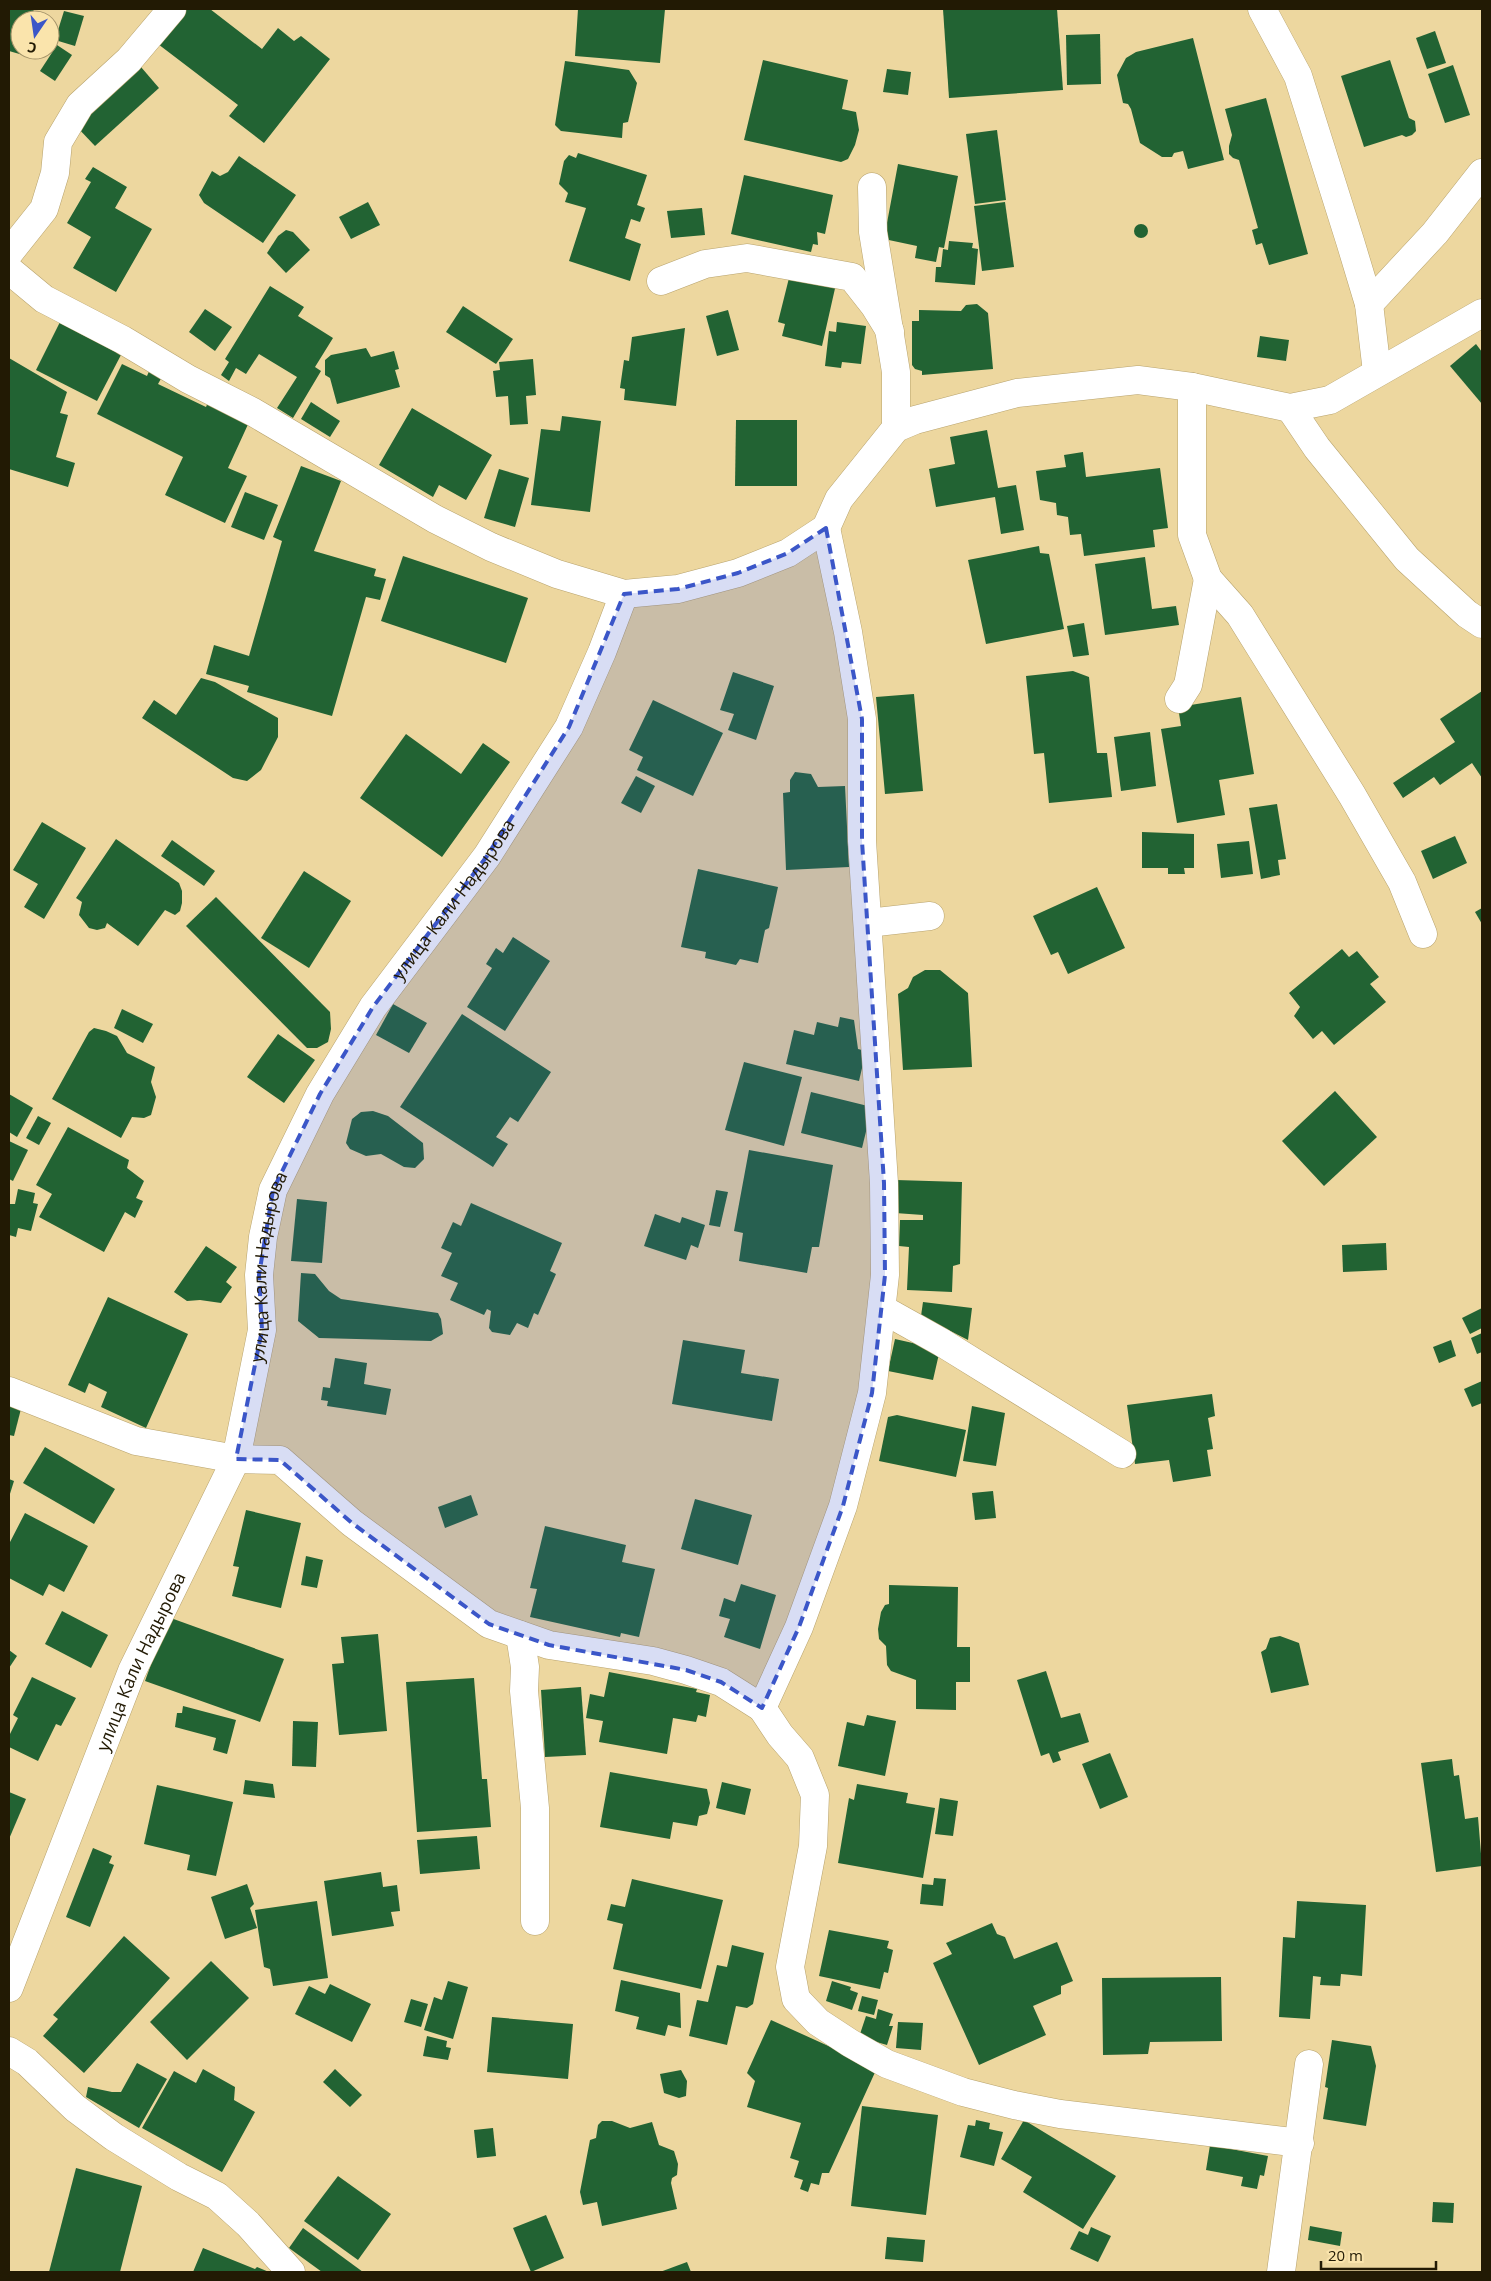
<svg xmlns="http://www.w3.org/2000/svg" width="1491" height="2281" font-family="'Open Sans',sans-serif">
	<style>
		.building { fill: #226333 }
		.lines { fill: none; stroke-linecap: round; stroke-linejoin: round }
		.minor-casing { stroke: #b8a36d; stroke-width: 29 }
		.minor { stroke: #fff; stroke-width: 28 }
		.marked { fill: #3b56c8; fill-opacity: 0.2; stroke: #3b56c8; stroke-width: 4; stroke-dasharray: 10 6; stroke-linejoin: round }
		.labels { text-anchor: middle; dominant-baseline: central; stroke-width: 5; stroke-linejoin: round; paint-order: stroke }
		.street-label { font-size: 18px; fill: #221a04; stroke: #fae4ac }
	</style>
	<rect width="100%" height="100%" fill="#edd79f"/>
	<g class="building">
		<polygon points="9,9 34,9 31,20 20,20 20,50 24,50 23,55 9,51"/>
		<polygon points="186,9 210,9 262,49 278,28 294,41 301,36 330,59 264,143 229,116 238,105 158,44"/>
		<polygon points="578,9 665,9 660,63 575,56"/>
		<polygon points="943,9 1057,9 1063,90 949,98"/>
		<polygon points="64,11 84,16 75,46 55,40"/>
		<polygon points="1435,31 1446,63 1427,69 1416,38"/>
		<polygon points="1100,34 1101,84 1067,85 1066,35"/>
		<polygon points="1193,38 1224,160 1188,169 1183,151 1174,153 1172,157 1162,157 1140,143 1131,109 1128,104 1123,103 1117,75 1126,58 1136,52"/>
		<polygon points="57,45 72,55 55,81 40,71"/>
		<polygon points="763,60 848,80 842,109 856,112 859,130 855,145 848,159 841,162 744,140"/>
		<polygon points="1390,60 1409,118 1415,121 1416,131 1412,135 1406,137 1402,135 1364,147 1341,76"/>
		<polygon points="565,61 629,70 637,83 628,122 623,123 622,138 561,131 555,125"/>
		<polygon points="1453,65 1470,115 1445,123 1428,74"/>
		<polygon points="141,67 159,88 95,146 76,126"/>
		<polygon points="887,69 911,72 908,95 883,92"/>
		<polygon points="1266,98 1308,254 1269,265 1262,243 1256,245 1252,230 1258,228 1239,160 1233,158 1229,154 1229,146 1232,135 1225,109"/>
		<polygon points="997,130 1006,200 975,204 966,134"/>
		<polygon points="578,153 647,175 637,205 645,208 640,222 631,219 625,238 641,244 630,281 569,261 586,208 565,202 568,193 559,184 564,161 569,155 576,158"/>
		<polygon points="239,156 296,195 263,243 204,203 199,195 212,171 220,176 228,172"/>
		<polygon points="898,164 958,176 944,248 939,247 936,262 915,258 917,246 884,239"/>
		<polygon points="93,167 127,187 115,208 152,229 116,292 73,268 91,237 67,223 91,182 85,179"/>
		<polygon points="744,175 833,195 825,234 817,232 818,245 813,244 811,252 731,234"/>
		<polygon points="368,202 380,225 351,239 339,217"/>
		<polygon points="1005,202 1014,267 982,271 974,206"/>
		<polygon points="702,208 705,235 671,238 667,211"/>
		<circle cx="1141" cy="231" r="7"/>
		<polygon points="286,230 293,232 310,250 286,273 267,253 278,236"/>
		<polygon points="949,241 973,243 972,248 978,249 975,285 935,282 936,267 941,267 943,249 948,250"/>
		<polygon points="790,274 836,284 822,346 782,336 785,324 778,322"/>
		<polygon points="270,286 304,307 298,316 333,338 315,367 321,371 293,418 277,408 297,377 259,354 246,374 236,368 229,381 221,375 229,362 225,359"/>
		<polygon points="977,304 988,313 993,369 922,375 922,371 915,369 912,365 912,321 919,321 919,310 961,311 966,305"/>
		<polygon points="463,306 513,339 496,364 446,332"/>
		<polygon points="205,309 232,327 215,351 189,332"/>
		<polygon points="728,310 739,350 717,356 706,316"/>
		<polygon points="60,322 122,353 97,401 36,370"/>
		<polygon points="837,322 866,326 861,364 842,362 841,368 825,366 829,331 836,332"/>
		<polygon points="685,328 676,406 624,400 625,389 620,388 624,360 629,361 632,337"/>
		<polygon points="1260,336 1289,340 1286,361 1257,357"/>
		<polygon points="1476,344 1482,352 1482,404 1450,366"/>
		<polygon points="366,348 371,357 394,351 399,369 395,370 400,387 337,404 330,378 325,375 325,360 331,355"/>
		<polygon points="9,358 67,392 60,413 68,415 56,457 75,463 68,487 9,469"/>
		<polygon points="533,359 536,395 526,396 528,424 510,425 508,396 496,397 493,371 500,370 499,362"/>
		<polygon points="122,364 147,376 150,369 163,375 158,384 206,407 209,400 250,420 228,468 247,476 225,523 165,495 183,457 97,414"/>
		<polygon points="311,402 340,421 330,437 301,419"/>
		<polygon points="412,408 492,455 466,500 439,485 433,497 379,465"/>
		<polygon points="562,416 601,421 590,512 531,505 541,429 560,431"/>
		<polygon points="736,420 797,420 797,486 735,486"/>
		<polygon points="987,430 998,488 1016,485 1024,530 1001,534 995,497 936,507 929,469 955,464 950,437"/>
		<polygon points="1083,452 1086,477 1160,468 1168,528 1153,530 1155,547 1084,556 1081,534 1070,535 1068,517 1057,515 1056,503 1040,500 1036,471 1066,467 1064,455"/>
		<polygon points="301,466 341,481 314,551 376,569 374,576 386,579 380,600 366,597 332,716 247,692 249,686 206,674 214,645 249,656 282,541 273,537"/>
		<polygon points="499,469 529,478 515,527 484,518"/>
		<polygon points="245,492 278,505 264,540 231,527"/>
		<polygon points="1039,546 1040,553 1049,554 1064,629 986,644 968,560"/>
		<polygon points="403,556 528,598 506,663 381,621"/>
		<polygon points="1145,557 1152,609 1176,606 1179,625 1105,635 1095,564"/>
		<polygon points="1084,623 1089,655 1073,657 1067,626"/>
		<polygon points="1073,671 1089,677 1097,753 1107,753 1112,797 1049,803 1044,753 1034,754 1026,676"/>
		<polygon points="733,672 774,686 756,740 728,730 734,714 720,710"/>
		<polygon points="201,678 215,682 278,718 278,737 261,770 247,781 233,778 142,718 154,700 176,715"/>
		<polygon points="1482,691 1482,778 1472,763 1440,785 1434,777 1403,798 1393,783 1455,742 1440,719"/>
		<polygon points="914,694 923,791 885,794 876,697"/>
		<polygon points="1241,697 1254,774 1219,780 1225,815 1177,823 1161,729 1181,726 1178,707"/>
		<polygon points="653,700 723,733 693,796 637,770 643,757 629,750"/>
		<polygon points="1150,732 1156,786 1121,791 1114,737"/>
		<polygon points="406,734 461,774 483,743 510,762 442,857 360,798"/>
		<polygon points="795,772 811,774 818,787 845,786 849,867 786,870 783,793 790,792 790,780"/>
		<polygon points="636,776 655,786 641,813 621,803"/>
		<polygon points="1277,804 1286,859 1278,860 1280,875 1261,879 1249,808"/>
		<polygon points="42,822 86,848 44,919 24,907 38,884 13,870"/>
		<polygon points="1142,832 1194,834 1194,868 1184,868 1185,874 1168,874 1168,868 1142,868"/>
		<polygon points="1455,836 1467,863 1433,879 1421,851"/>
		<polygon points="116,839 179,883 182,891 182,903 180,911 175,915 165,910 138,946 107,923 105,928 97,930 89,928 79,915 82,902 76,898"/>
		<polygon points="172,840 215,871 204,886 161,856"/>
		<polygon points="1249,841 1253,874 1221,878 1217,844"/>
		<polygon points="698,869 778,887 769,928 765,930 758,963 740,959 736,965 705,958 706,952 681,947"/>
		<polygon points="304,871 351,901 309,968 261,938"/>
		<polygon points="1097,887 1125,948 1068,974 1058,952 1051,955 1033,916"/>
		<polygon points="216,897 330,1012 331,1029 328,1042 317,1048 307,1048 186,926"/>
		<polygon points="1482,908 1482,924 1475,912"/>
		<polygon points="513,937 550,961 505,1031 467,1007 492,968 486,964 496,948 503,953"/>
		<polygon points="1342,949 1349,957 1357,951 1379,977 1370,984 1386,1002 1334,1045 1322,1031 1313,1039 1294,1016 1300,1007 1289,993"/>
		<polygon points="925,970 940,970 968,993 972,1067 903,1070 898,994 908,988 913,977"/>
		<polygon points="393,1004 427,1023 409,1053 376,1035"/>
		<polygon points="122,1009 153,1024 143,1043 114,1028"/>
		<polygon points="462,1014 551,1072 518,1122 510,1117 496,1137 508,1144 493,1167 400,1107"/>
		<polygon points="840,1017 854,1020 858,1049 866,1051 859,1081 786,1064 794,1030 814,1035 817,1022 838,1027"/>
		<polygon points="94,1028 106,1031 117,1036 127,1053 155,1067 151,1082 156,1097 151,1115 144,1118 132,1117 121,1138 52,1099 89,1032"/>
		<polygon points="278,1034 315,1060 284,1103 247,1077"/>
		<polygon points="744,1062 802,1077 784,1146 725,1130"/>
		<polygon points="1335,1091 1377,1137 1324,1186 1282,1141"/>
		<polygon points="811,1092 872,1107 862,1148 801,1133"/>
		<polygon points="9,1094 33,1108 17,1137 9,1132"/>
		<polygon points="373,1111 388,1116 423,1143 424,1159 415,1168 404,1167 381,1154 366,1156 350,1149 346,1143 352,1119 361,1112"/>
		<polygon points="38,1116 51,1123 39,1145 26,1138"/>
		<polygon points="68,1127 129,1160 127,1168 144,1181 136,1198 143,1201 135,1218 125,1212 104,1252 39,1217 52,1194 36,1185"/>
		<polygon points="9,1141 28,1150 13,1181 9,1179"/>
		<polygon points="749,1150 833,1165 819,1247 812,1247 807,1273 739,1261 743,1233 734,1231"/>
		<polygon points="896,1180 962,1182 960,1264 953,1266 952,1292 907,1290 909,1247 899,1246 900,1220 923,1220 923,1215 895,1213"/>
		<polygon points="18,1189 35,1193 33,1203 38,1204 31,1231 18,1228 16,1237 9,1235 9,1204 15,1204"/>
		<polygon points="716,1190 728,1192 720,1227 709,1225"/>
		<polygon points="297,1199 327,1202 322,1263 291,1261"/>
		<polygon points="471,1203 562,1243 550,1271 556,1274 538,1315 534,1313 528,1328 517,1323 510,1335 492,1332 489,1328 491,1311 487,1309 484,1315 450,1300 458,1283 441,1276 452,1253 441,1248 453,1222 461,1226"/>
		<polygon points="655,1214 680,1223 682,1217 705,1225 698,1248 691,1245 686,1260 644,1246"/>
		<polygon points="1386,1243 1387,1270 1343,1272 1342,1245"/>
		<polygon points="206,1246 237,1267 226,1282 232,1287 221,1303 200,1300 187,1301 174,1292"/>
		<polygon points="301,1273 315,1274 329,1291 341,1299 438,1313 441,1319 443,1334 431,1341 319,1338 298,1321"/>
		<polygon points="108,1297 188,1334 146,1428 101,1407 107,1392 89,1383 85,1393 68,1385"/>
		<polygon points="923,1302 972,1308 968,1340 921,1316"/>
		<polygon points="1482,1308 1482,1328 1470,1334 1462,1318"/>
		<polygon points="1482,1333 1482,1352 1477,1354 1471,1338"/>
		<polygon points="895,1339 926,1346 941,1345 933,1380 888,1371"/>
		<polygon points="683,1340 745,1350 741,1373 779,1379 772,1421 672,1404"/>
		<polygon points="1451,1340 1456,1356 1439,1363 1433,1347"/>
		<polygon points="335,1358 367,1363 364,1384 391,1389 386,1415 327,1406 328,1401 321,1400 323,1387 330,1388"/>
		<polygon points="1482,1381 1482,1403 1472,1407 1464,1389"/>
		<polygon points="1212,1394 1215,1416 1208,1418 1213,1449 1207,1450 1211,1476 1173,1482 1169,1460 1135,1464 1127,1405"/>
		<polygon points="9,1401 22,1405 14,1436 9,1435"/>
		<polygon points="972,1406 1005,1413 996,1466 963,1461"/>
		<polygon points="897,1415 966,1430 956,1477 879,1461 888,1417"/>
		<polygon points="45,1447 115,1489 94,1524 23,1483"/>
		<polygon points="9,1479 14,1481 9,1497"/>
		<polygon points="993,1491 996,1518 975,1520 972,1493"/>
		<polygon points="471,1495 478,1515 445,1528 438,1507"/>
		<polygon points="695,1499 752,1515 738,1565 681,1549"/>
		<polygon points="246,1510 301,1523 281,1608 232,1596 239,1567 233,1566"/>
		<polygon points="25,1513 88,1546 64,1592 49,1584 43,1596 9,1578 10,1567 9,1544"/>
		<polygon points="545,1526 626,1545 622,1562 655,1569 639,1637 621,1633 620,1637 530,1617 537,1589 530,1588"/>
		<polygon points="306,1556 323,1560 317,1588 301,1585"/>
		<polygon points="741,1584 776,1595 760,1649 724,1637 730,1619 719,1616 724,1598 735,1602"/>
		<polygon points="889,1585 958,1587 957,1647 970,1647 970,1682 956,1682 956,1710 916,1709 916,1680 891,1671 887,1665 886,1646 879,1639 878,1629 881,1612 885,1605 889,1604"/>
		<polygon points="62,1611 108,1635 91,1668 45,1644"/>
		<polygon points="168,1617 284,1659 260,1722 145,1681"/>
		<polygon points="378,1634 387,1731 339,1735 332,1664 344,1663 341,1637"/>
		<polygon points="1280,1636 1299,1643 1309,1685 1271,1693 1261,1652 1266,1649 1270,1638"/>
		<polygon points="9,1650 17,1656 9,1668"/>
		<polygon points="1046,1671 1061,1718 1080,1713 1089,1742 1058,1752 1061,1760 1053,1763 1049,1753 1041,1756 1017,1680"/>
		<polygon points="609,1672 697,1689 696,1692 710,1695 706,1717 698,1715 696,1722 673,1718 667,1754 599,1742 603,1721 586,1718 590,1694 604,1697"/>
		<polygon points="32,1677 76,1698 61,1726 56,1724 38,1761 9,1747 9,1736 18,1718 13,1715"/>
		<polygon points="474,1678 482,1779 487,1779 491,1827 417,1832 406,1682"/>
		<polygon points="581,1687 586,1755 545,1757 541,1690"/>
		<polygon points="183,1706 236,1720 227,1754 213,1750 216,1738 175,1727 177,1713 182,1713"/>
		<polygon points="867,1715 896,1721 885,1776 838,1766 847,1722 864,1726"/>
		<polygon points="293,1721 318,1722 316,1767 292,1766"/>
		<polygon points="1110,1753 1128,1797 1100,1809 1082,1764"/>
		<polygon points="1452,1759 1454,1776 1459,1775 1465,1819 1478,1817 1482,1866 1436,1872 1421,1763"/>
		<polygon points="610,1772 707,1789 710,1803 707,1814 699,1816 697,1826 673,1822 670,1839 600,1827"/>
		<polygon points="245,1780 273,1784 275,1798 243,1794"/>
		<polygon points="722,1782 751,1789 745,1815 716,1808"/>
		<polygon points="857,1784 908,1793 906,1803 935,1808 923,1878 838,1863 849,1798 854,1800"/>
		<polygon points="157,1785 233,1802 216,1876 187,1870 190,1855 144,1844"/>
		<polygon points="9,1792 26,1799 9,1839"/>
		<polygon points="940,1798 958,1801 953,1836 935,1834"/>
		<polygon points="477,1836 480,1869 420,1874 417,1840"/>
		<polygon points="93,1848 112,1856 109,1863 114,1865 90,1927 66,1917"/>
		<polygon points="381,1872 383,1887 397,1885 400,1911 391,1912 394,1926 332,1936 324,1881"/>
		<polygon points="934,1878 946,1879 943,1906 920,1904 922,1884 933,1885"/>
		<polygon points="632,1879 723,1900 701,1989 613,1969 623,1924 607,1920 611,1904 625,1907"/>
		<polygon points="247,1884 254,1904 250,1908 257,1928 225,1939 211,1897"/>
		<polygon points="317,1901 328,1978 273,1986 270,1969 264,1967 255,1910"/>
		<polygon points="1297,1901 1366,1905 1362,1976 1341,1974 1340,1986 1320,1985 1321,1977 1313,1976 1310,2019 1279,2017 1283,1937 1295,1938"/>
		<polygon points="992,1923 997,1934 1005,1937 1014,1959 1057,1942 1073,1981 1061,1986 1061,1994 1033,2006 1046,2035 979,2065 933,1963 952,1954 946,1943"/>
		<polygon points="829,1930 889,1941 887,1948 893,1950 888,1973 884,1972 880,1989 819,1976"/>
		<polygon points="124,1936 170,1978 84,2073 43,2036 58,2019 53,2015"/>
		<polygon points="732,1945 764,1953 753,2004 747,2008 736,2006 727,2045 689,2036 697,2000 708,2002 717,1965 727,1967"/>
		<polygon points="211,1961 249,1998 187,2060 150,2022"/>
		<polygon points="1221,1977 1222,2041 1150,2042 1148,2054 1103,2055 1102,1978"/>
		<polygon points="621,1980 680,1993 681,2028 668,2025 665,2036 636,2029 639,2017 615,2011"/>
		<polygon points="448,1981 468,1987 453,2039 424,2030 434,1997 442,2000"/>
		<polygon points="832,1981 851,1987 850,1990 858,1993 852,2010 826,2001"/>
		<polygon points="330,1984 371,2004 352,2042 295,2014 309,1986 325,1994"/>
		<polygon points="862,1996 878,2000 874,2015 858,2011"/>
		<polygon points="411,1999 428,2004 421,2027 404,2022"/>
		<polygon points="878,2009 893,2014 889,2026 893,2026 887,2045 859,2037 866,2016 876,2019"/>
		<polygon points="492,2017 573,2024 568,2079 487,2072"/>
		<polygon points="771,2020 877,2068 829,2173 822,2173 819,2185 811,2183 808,2192 800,2189 803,2180 794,2177 799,2161 790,2158 801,2123 747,2107 755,2081 747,2073"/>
		<polygon points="898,2022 923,2023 921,2050 896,2048"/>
		<polygon points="427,2036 447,2041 446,2047 451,2048 448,2060 423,2056"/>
		<polygon points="1332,2040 1371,2046 1376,2066 1366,2126 1323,2119 1328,2088 1325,2087"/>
		<polygon points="137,2063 167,2079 139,2128 86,2097 88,2087 112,2092 121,2092"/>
		<polygon points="203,2069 235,2087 234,2100 255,2112 222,2172 142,2128 174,2071 196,2083"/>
		<polygon points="335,2069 362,2095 350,2107 323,2082"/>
		<polygon points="681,2070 687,2081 686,2096 679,2098 664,2093 660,2074"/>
		<polygon points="862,2106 938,2115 926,2215 851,2206"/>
		<polygon points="976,2120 990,2123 989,2129 1003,2132 994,2166 960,2157 968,2125 975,2126"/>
		<polygon points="1024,2120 1116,2176 1083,2229 1023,2192 1032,2177 1001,2159"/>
		<polygon points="602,2121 612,2121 630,2128 652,2122 659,2145 674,2151 678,2164 677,2175 672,2178 671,2183 677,2209 602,2226 597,2202 583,2205 580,2192 590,2140 596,2138 598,2125"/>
		<polygon points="493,2128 496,2156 477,2158 474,2130"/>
		<polygon points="1210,2145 1268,2156 1264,2176 1260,2175 1257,2189 1241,2186 1243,2177 1206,2170"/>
		<polygon points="76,2168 142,2186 120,2272 49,2272"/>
		<polygon points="338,2176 391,2214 358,2260 304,2221"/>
		<polygon points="1433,2202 1454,2203 1453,2223 1432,2222"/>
		<polygon points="546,2215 564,2258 531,2272 513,2228"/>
		<polygon points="1310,2226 1342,2232 1340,2246 1308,2240"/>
		<polygon points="1091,2227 1111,2236 1098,2262 1070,2249 1079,2231 1088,2235"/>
		<polygon points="303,2228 363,2272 322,2272 289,2248"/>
		<polygon points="887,2237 925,2240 923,2262 885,2259"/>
		<polygon points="203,2248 255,2269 257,2267 269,2272 193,2272"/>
		<polygon points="687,2262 691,2272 660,2272"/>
	</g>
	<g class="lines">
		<g class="minor-casing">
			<g id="minor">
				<polyline points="1262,9 1298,76 1350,241 1369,304 1377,372"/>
				<polyline points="872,187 873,232 896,372 896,428"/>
				<polyline points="9,253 44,209 55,173 58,142 80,105 129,60 172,9"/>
				<polyline points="9,270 44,299 123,340 188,379 253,412 435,519 491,547 557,574 624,594 678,589 738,573 788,553 826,528 839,499 896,428 915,420 1017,393 1138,380 1192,387 1290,408 1330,400 1482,313"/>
				<polyline points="661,281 705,264 747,258 852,277 874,305 890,331"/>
				<polyline points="1369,304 1435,233 1482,173"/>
				<polyline points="1192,387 1192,535 1208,579 1240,615 1352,795 1402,882 1423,934"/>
				<polyline points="1290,408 1317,448 1407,559 1467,614 1482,624"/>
				<polyline points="1179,699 1188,685 1208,579"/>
				<polyline points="868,923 930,916"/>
				<polyline points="882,1309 941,1342 1122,1454"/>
				<polyline points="9,1391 136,1441 236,1459 280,1460 352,1523 489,1624 549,1645 653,1661 686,1670 721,1682 762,1708 780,1735 800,1758 815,1795 813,1846 790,1967 796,1999 818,2022 850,2043 887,2064 963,2092 1014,2105 1060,2114 1300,2143"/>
				<polyline points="520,1635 525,1667 524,1691 535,1808 535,1921"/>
				<polyline points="762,1708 799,1627 843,1506 872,1393 885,1275 884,1183 862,841 862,719 848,632 826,528"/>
				<path id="s1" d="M9,1988l123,-317 104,-212 26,-129 -3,-55 4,-38 10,-47 47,-96 53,-87 114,-151 82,-129 33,-75 22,-58"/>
				<polyline points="9,2051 27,2062 75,2108 114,2137 179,2177 217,2196 248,2224 291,2272"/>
				<polyline points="1281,2272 1309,2064"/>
			</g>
		</g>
		<use href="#minor" class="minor"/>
	</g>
	<path class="marked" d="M826,528l36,191v122l22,342 1,92 -13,118 -29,113 -44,121 -37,81 -41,-26 -35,-12 -137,-25 -60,-21 -137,-101 -72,-63 -44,-1 26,-129 -3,-55 14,-85 47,-96 53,-87 114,-151 82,-129 55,-133 54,-5 60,-16 50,-20z"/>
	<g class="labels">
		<g class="street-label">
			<text stroke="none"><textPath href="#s1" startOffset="1192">улица Кали Надырова</textPath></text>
			<text stroke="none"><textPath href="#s1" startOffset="772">улица Кали Надырова</textPath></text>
			<text stroke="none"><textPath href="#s1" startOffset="352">улица Кали Надырова</textPath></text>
		</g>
	</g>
	<rect width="1491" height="2281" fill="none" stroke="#221a04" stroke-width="20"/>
	<g transform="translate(35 35) rotate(193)"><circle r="24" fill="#fae4ac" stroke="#a49369"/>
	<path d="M0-4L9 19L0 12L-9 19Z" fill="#3b56c8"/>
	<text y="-8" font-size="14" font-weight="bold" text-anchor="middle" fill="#221a04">С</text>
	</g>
	<path d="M1321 2261v8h115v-8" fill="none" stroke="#221a04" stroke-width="2.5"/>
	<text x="1328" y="2261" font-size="15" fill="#221a04" stroke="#fae4ac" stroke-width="4" paint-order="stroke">20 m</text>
</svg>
